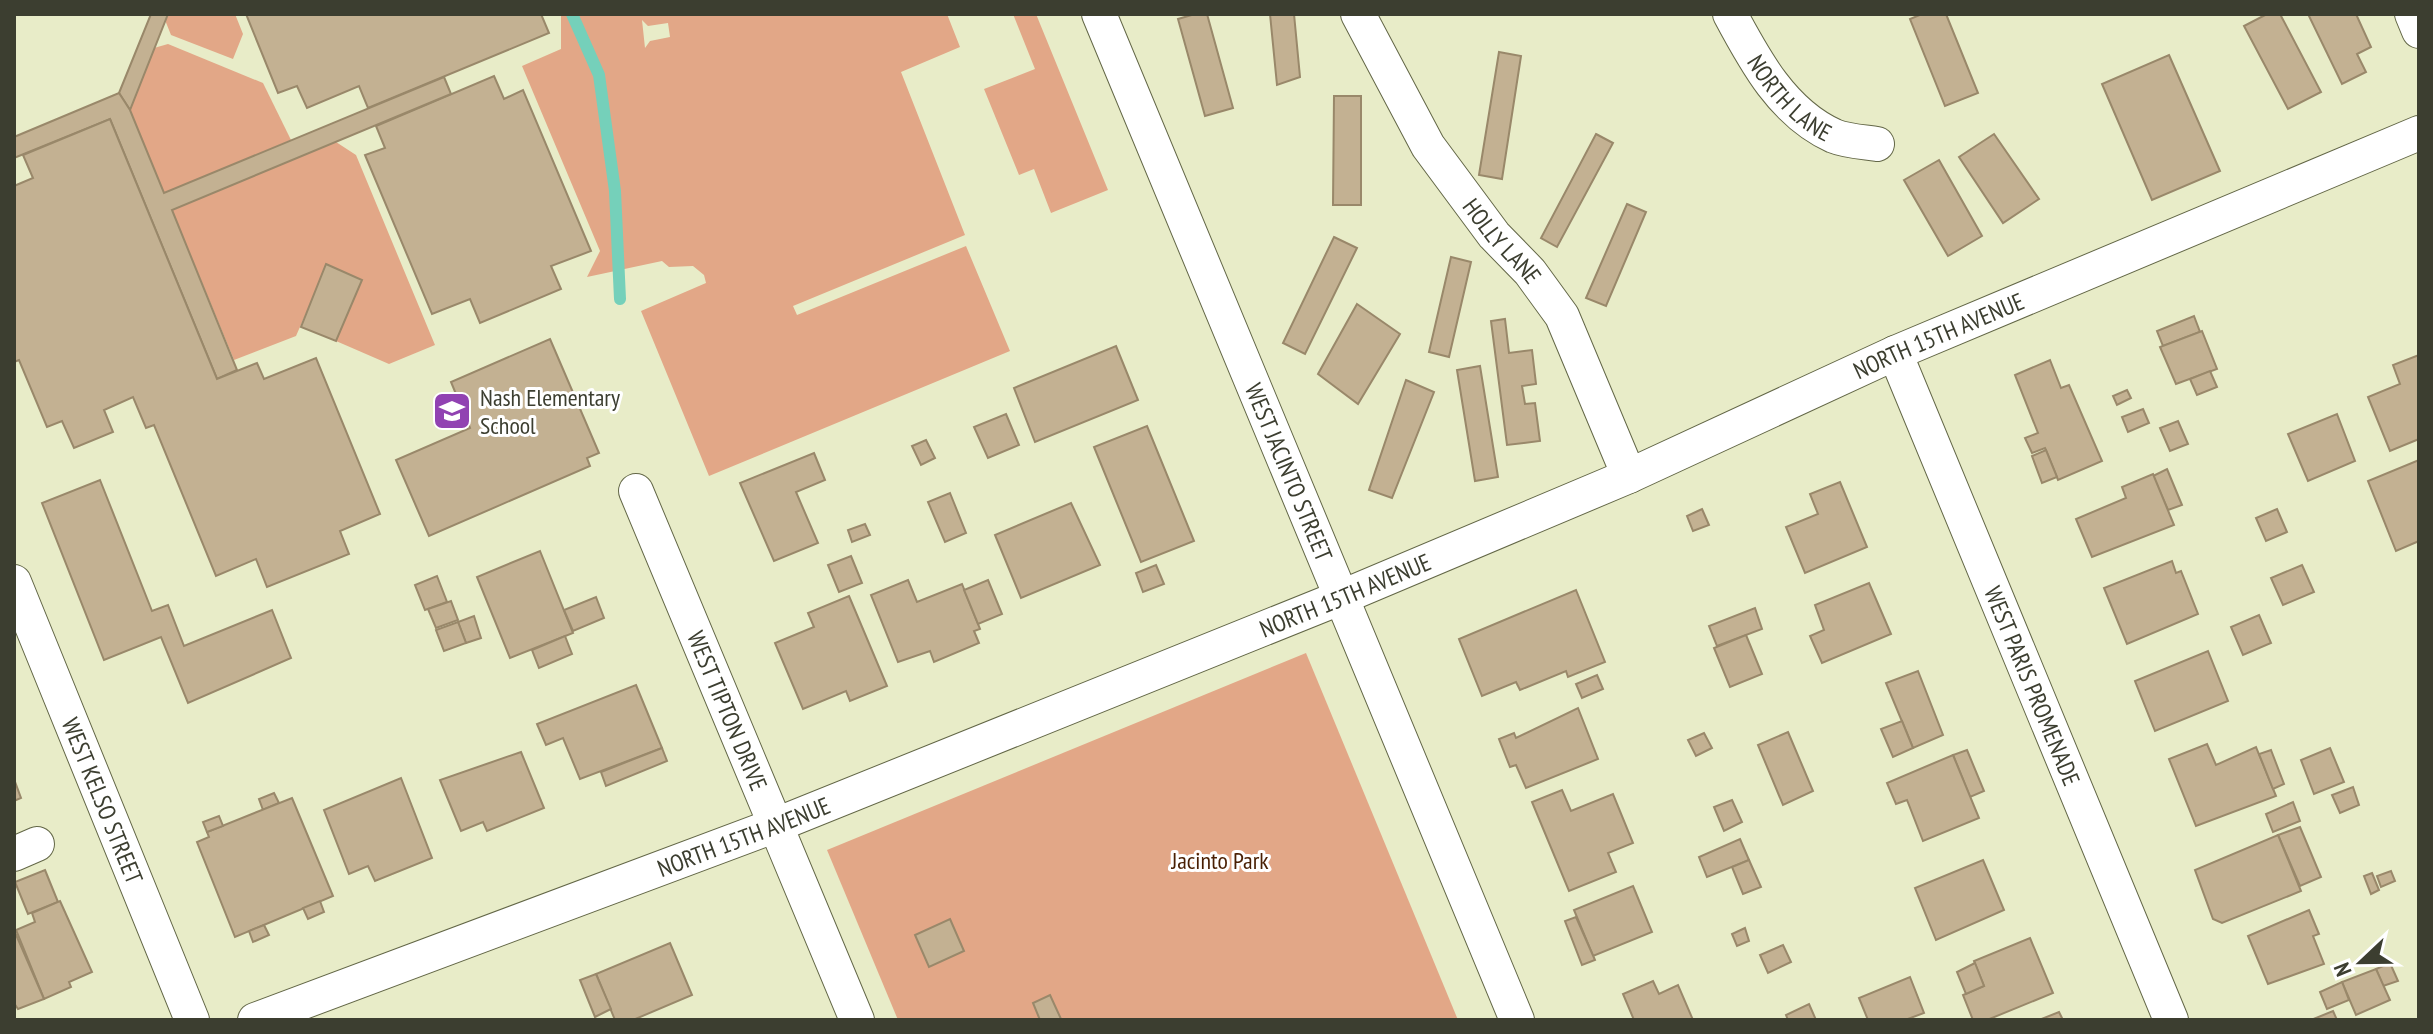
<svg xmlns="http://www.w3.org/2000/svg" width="2433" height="1034" font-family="'PT Sans Narrow',sans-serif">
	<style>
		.green { fill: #e2a787; fill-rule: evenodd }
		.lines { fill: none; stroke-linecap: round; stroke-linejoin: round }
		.stream { stroke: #75d0ba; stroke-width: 12 }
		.building { fill: #c3b192; stroke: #99886a; stroke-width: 2 }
		.minor-casing { stroke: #636747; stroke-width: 36 }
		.minor { stroke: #fff; stroke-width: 34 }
		.labels { text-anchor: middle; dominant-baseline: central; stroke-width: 6; stroke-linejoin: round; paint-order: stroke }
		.street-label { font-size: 24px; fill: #3c3e30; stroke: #fff }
		.poi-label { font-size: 24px; fill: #3c3e30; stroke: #fff; text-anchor: start }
		.park-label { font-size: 24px; fill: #491f03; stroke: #fff }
	</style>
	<rect width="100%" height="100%" fill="#e8ecc8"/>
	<g class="green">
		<polygon points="168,14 235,14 243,34 233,59 171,35 165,20"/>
		<path d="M561,14h386l13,33 -59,25 64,163 -172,71 4,9 169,-69 44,105 -301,125 -68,-165 65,-28 -2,-8 -11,-9 -24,1 -7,-6 -75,16 13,-26 -78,-185 39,-17zM642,20l6,6 20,-3 2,14 -20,4 -5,7z"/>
		<polygon points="1013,14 1036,14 1108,190 1051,213 1034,169 1019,175 984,89 1035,69"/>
		<polygon points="168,44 263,83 291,140 164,193 130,110 154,48"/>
		<polygon points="336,142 356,155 435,345 389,364 336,341 361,280 327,265 296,336 234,360 172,210"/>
		<polygon points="1306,653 1458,1020 898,1020 827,850"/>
	</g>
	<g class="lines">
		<polyline class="stream" points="572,14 599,75 615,191 620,299"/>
	</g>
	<g class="building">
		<polygon points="151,14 168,14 130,110 119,93"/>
		<polygon points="246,14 541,14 549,33 368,108 359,86 307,108 297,86 278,93"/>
		<polygon points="1195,14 1207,14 1233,108 1205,116 1178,19"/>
		<polygon points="1270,14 1294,14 1300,77 1277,85"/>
		<polygon points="1922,14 1946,14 1978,93 1945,106 1910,19"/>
		<polygon points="2267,14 2280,14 2321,92 2288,109 2244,26"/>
		<polygon points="2308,14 2356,14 2371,47 2357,54 2366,72 2342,84"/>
		<polygon points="1499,52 1521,56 1502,179 1479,175"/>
		<polygon points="2169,55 2220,171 2152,200 2102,84"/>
		<polygon points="494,76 504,99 523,90 591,251 551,266 561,289 480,323 470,299 432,314 365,155 385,148 376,126"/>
		<polygon points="444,77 451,94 172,210 237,370 217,379 110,119 14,158 14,137 119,93 130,110 164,193"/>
		<polygon points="1334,96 1361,96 1361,205 1333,205"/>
		<polygon points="110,119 217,379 257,363 264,379 316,358 380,514 340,531 349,554 267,587 256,559 216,576 154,425 146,428 133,397 104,410 113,432 74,448 62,421 47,427 19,360 14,362 14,186 33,178 23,155"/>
		<polygon points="1596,134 1613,143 1557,247 1541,238"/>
		<polygon points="1994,134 2039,199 2003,223 1959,157"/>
		<polygon points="1939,160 1982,236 1948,256 1904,180"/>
		<polygon points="1627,204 1646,212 1606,306 1586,298"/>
		<polygon points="1334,237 1357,248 1305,354 1283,343"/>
		<polygon points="1451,257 1471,262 1449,357 1429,352"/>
		<polygon points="326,264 362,280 336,341 301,327"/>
		<polygon points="1357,304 1400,334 1358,404 1318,374"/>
		<polygon points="2194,316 2200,332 2163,346 2157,331"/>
		<polygon points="1505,319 1509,353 1532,350 1536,384 1522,386 1525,404 1535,403 1540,441 1507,445 1491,321"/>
		<polygon points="2202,331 2217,369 2176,384 2160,347"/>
		<polygon points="550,339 599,453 587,458 590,466 429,536 396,460 470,428 451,382"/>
		<polygon points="1116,346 1138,400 1035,442 1014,388"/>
		<polygon points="2419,355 2419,439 2390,451 2368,397 2400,384 2393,365"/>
		<polygon points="2050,360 2061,388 2069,385 2102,461 2058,480 2045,448 2032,453 2025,438 2038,433 2015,375"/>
		<polygon points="1480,366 1498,477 1475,481 1457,370"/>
		<polygon points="2210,371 2217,387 2197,395 2190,379"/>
		<polygon points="1406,380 1434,392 1392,498 1369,490"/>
		<polygon points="2127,390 2131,398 2117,405 2113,396"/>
		<polygon points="2143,409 2149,423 2128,432 2122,417"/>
		<polygon points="1006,414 1019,445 988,458 974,427"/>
		<polygon points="2337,414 2355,461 2308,481 2288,434"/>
		<polygon points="2178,421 2188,444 2170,451 2160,428"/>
		<polygon points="1147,426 1194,541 1141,562 1094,447"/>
		<polygon points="926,440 935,458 921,465 912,446"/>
		<polygon points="2046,450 2057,477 2042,483 2032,456"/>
		<polygon points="814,453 825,480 796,492 818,543 774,561 740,483"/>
		<polygon points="2419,460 2419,541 2396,551 2368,481"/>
		<polygon points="2167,469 2182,505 2168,510 2153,476"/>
		<polygon points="2153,474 2174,525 2092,557 2076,519 2126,498 2122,487"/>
		<polygon points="100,480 152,611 168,605 184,646 272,610 291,658 188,703 161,637 104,660 42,503"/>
		<polygon points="1840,482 1867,547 1805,573 1786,527 1818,514 1810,494"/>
		<polygon points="950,493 966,533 945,542 928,502"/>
		<polygon points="1071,503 1100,565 1021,598 995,535"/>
		<polygon points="1702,509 1709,525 1693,531 1687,516"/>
		<polygon points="2277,509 2287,532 2266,541 2256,518"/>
		<polygon points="865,524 870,535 852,542 848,530"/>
		<polygon points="540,551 573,633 510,658 477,577"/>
		<polygon points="851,556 862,583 839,592 828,565"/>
		<polygon points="2172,561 2176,573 2181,571 2198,614 2127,644 2104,588"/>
		<polygon points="1156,565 1164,584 1143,592 1136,573"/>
		<polygon points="2302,565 2314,592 2283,605 2271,578"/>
		<polygon points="437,576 447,602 425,610 415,585"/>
		<polygon points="908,580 917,602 962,584 980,629 974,631 979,643 934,662 930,651 898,662 871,595"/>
		<polygon points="988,580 1002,614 978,624 964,590"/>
		<polygon points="1869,583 1891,634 1822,663 1810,636 1824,630 1815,605"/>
		<polygon points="1576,590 1605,662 1568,677 1566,671 1520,690 1516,682 1482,696 1459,639"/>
		<polygon points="849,596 887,686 850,701 846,691 803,709 775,643 814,627 808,613"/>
		<polygon points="596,597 604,618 573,631 564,610"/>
		<polygon points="451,601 458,620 436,628 428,609"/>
		<polygon points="1755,608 1762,629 1717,646 1709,626"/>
		<polygon points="2259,615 2271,643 2243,655 2231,627"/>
		<polygon points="474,616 481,638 466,643 458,622"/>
		<polygon points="458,622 466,643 444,651 436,630"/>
		<polygon points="1746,635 1762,674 1730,687 1714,648"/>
		<polygon points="565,636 572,654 539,668 532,650"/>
		<polygon points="2208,651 2228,701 2155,731 2135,681"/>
		<polygon points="1918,671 1943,735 1913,748 1886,683"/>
		<polygon points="1597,675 1603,689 1582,698 1576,684"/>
		<polygon points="636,685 662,748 580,779 563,738 546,745 537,724"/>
		<polygon points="1578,708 1598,759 1526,788 1516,765 1510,767 1499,739 1514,733 1516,738"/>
		<polygon points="1902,721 1913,748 1893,757 1881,729"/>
		<polygon points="1788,732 1813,791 1783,805 1758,745"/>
		<polygon points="1704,733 1712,748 1696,756 1688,740"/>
		<polygon points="2207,744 2216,765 2256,747 2276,796 2196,826 2169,759"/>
		<polygon points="662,748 667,761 606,786 601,772"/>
		<polygon points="2330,748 2344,782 2314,794 2301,760"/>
		<polygon points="1967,750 1984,791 1970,797 1953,755"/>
		<polygon points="2271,750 2284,784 2273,789 2259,754"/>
		<polygon points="521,752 544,808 487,831 483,822 461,831 440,780"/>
		<polygon points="1953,755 1979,818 1923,841 1907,800 1896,804 1887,783"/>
		<polygon points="401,778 432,858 375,881 368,866 349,874 324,810"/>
		<polygon points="14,779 21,798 14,801"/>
		<polygon points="2353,787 2359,805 2340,813 2332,795"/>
		<polygon points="1562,790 1571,811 1613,794 1633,843 1608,853 1616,872 1569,891 1532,802"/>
		<polygon points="274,793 279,803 263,810 259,799"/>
		<polygon points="292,798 333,896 235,937 197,842 209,837 207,832"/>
		<polygon points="1732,800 1742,822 1724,831 1714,807"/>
		<polygon points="2293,802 2300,821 2273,832 2266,814"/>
		<polygon points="219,816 223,826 207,832 203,822"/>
		<polygon points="2300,827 2321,877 2300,886 2278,835"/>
		<polygon points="2278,835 2301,891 2222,923 2213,919 2195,870"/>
		<polygon points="1740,839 1749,860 1707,877 1699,857"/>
		<polygon points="1749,860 1761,887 1743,894 1732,867"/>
		<polygon points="1983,860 2004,910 1936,940 1915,888"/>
		<polygon points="45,870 58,902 28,914 15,882"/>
		<polygon points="2391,871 2395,881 2381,887 2377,876"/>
		<polygon points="2372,873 2379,890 2371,894 2364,876"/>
		<polygon points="1633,886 1652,932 1593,956 1574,910"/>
		<polygon points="60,901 92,972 69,982 71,987 44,999 16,930 35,922 32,913"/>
		<polygon points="320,901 324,912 308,919 303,908"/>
		<polygon points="2309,910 2319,934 2313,936 2324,964 2268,984 2248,936"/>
		<polygon points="1576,917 1595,960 1582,965 1565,921"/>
		<polygon points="950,919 964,951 929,967 915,935"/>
		<polygon points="264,925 269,935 253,942 249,931"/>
		<polygon points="1745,928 1749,941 1737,946 1732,934"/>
		<polygon points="14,930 44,999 18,1009 14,1003"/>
		<polygon points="2030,938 2053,993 1987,1020 1973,1020 1963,995 1984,986 1974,961"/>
		<polygon points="670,943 692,995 633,1020 615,1020 596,974"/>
		<polygon points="1783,945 1791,962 1768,973 1760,955"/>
		<polygon points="1975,963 1984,986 1966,994 1957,972"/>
		<polygon points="2390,963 2398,981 2383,986 2376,969"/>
		<polygon points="2376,969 2390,1000 2356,1015 2342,982"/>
		<polygon points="596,974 611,1009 595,1017 580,980"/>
		<polygon points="1910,977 1924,1013 1905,1020 1868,1020 1859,998"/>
		<polygon points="1653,981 1659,994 1678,985 1693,1020 1634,1020 1623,994"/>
		<polygon points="2342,982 2349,1000 2327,1009 2320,992"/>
		<polygon points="1050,995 1061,1019 1040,1020 1033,1003"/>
		<polygon points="1809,1004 1816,1020 1788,1020 1786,1015"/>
		<polygon points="2333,1011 2337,1020 2311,1020"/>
		<polygon points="2059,1012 2063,1020 2039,1020"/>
	</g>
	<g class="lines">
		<g class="minor-casing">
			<g id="minor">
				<path id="s1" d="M1099,14l418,1006"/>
				<path id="s2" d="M1358,14l70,132 66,89 36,37 32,44 67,160"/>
				<path id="s3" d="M1730,14c25,47 53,99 104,122 12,5 29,6 43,8"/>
				<polyline points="2412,14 2419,31"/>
				<path id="s4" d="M1895,353l276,667"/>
				<path id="s5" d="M636,491l221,529"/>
				<path id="s6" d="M14,582l178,438"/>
				<polyline points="14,854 37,844"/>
				<path id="s7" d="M255,1020l521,-195 566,-228 287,-121 266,-123 524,-220"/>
			</g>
		</g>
		<use href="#minor" class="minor"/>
	</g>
	<defs>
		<g id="school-square" transform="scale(2)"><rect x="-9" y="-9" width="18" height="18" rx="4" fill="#9142b2" stroke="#fff"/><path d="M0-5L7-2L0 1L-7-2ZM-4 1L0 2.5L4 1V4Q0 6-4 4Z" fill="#fff"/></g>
	</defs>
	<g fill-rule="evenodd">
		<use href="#school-square" x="452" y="411"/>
	</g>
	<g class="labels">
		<g class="street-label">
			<text stroke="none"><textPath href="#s3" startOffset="104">NORTH LANE</textPath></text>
			<text stroke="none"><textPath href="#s2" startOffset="270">HOLLY LANE</textPath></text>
			<text stroke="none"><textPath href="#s7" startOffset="1818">NORTH 15TH AVENUE</textPath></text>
			<text stroke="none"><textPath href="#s1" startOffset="496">WEST JACINTO STREET</textPath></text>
			<text stroke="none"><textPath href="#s7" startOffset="1170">NORTH 15TH AVENUE</textPath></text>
			<text stroke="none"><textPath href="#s4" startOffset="360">WEST PARIS PROMENADE</textPath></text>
			<text stroke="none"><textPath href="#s5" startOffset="238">WEST TIPTON DRIVE</textPath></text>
			<text stroke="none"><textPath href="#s6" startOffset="236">WEST KELSO STREET</textPath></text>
			<text stroke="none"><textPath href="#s7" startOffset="522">NORTH 15TH AVENUE</textPath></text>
		</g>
		<g class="poi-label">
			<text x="480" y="397">Nash Elementary<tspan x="480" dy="28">School</tspan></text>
		</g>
		<g class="park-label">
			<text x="1220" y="860">Jacinto Park</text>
		</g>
	</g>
	<rect width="2433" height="1034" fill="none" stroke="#3c3e30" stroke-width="32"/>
	<g transform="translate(2361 962) rotate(248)" stroke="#ffffff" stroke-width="6" paint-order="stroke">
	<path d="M0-6L14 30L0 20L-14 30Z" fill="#3c3e30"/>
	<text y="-12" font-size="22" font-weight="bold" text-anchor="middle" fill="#3c3e30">N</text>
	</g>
</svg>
